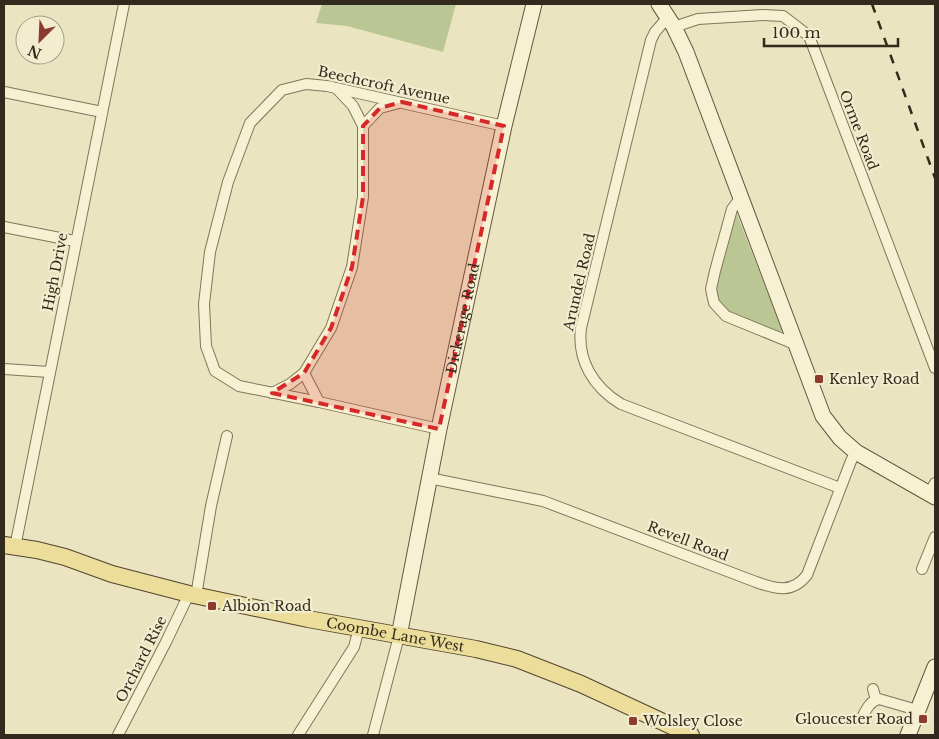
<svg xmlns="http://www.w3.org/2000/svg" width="939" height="739" font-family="'Libre Baskerville',serif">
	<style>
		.green { fill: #bac795 }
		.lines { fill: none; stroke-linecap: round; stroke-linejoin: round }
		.street-casing { stroke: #827559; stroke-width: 12 }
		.secondary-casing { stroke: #64563d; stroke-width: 17 }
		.primary-casing { stroke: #50432e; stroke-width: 18 }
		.street { stroke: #f6f1d3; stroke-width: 10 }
		.secondary { stroke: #f6f1d3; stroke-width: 15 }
		.primary { stroke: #ecde9a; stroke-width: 16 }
		.rail { stroke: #322b1d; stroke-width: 2.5; stroke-dasharray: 9 9; stroke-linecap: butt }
		.marked { fill: #d62828; fill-opacity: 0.2; stroke: #d62828; stroke-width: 4; stroke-dasharray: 10 6; stroke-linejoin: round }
		.poi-dot { fill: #8c3b2e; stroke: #f2edcf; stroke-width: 2 }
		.labels { text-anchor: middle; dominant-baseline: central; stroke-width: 4.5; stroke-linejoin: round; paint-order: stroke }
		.street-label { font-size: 14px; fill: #322b1d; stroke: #f2edcf }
		.poi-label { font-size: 14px; fill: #322b1d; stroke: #f2edcf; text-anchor: start }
	</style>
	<rect width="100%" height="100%" fill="#eae4c0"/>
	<g class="green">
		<polygon points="322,4 456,4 443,52 347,26 316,23"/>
		<path d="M736,212l47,120c-17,-3 -57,-14 -66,-30 -7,-13 15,-74 19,-90z"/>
	</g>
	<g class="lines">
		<g class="street-casing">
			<g id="street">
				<path d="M668,17l-13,15 -4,8 -70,288c-4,32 12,59 40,76l219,84"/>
				<polyline points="674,27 698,19 763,15 783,16 809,36 935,368"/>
				<polyline points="4,92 102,112"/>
				<polyline points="363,126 380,108 399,103"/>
				<polyline points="741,197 732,209 715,271 711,289 714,303 726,316 797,345"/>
				<polyline points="4,227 75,241"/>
				<polyline points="4,369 49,372"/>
				<polyline points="272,393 290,384 304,373"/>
				<polyline points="319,402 304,373 331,328 352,267 363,197 363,126 353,106 337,89"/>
				<polyline points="439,429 319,402 239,386 215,371 206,346 204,304 210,252 228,182 250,123 282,90 306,84 327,86 504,126"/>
				<path d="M429,478l114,23 213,81c20,7 36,12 51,-7l44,-114 5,-9"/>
				<polyline points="929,493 935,483"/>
				<polyline points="15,547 124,4"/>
				<polyline points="922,569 935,537"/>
				<polyline points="196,596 211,506 227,436"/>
				<polyline points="873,689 876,700"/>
				<path d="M861,720c4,-8 8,-19 18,-21l38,11"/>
				<polyline points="118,735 166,642 189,594"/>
				<polyline points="298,735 354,647 359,628"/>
				<polyline points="373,735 399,636"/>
			</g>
		</g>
		<g class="secondary-casing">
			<g id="secondary">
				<polyline points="659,4 674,27 686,52 823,416 840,438 856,452 935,497"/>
				<path id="s1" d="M399,636l40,-207 65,-303 30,-122"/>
				<polyline points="908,735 935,667"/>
			</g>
		</g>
		<g class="primary-casing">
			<g id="primary">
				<path id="s2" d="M4,545l33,5 28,7 47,17 77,20 119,25 168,30 41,10 64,25 110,51"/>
			</g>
		</g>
		<use href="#street" class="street"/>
		<use href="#secondary" class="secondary"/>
		<use href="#primary" class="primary"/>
		<polyline class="rail" points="872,4 935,178"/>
	</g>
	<path class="marked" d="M402,102l102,24 -65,303 -167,-36 32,-20 27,-45 21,-61 11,-70v-71l17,-18z"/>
	<g class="poi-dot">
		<rect x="814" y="374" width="10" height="10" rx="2.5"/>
		<rect x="207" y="601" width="10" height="10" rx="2.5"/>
		<rect x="918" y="714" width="10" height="10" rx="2.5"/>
		<rect x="628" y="716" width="10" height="10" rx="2.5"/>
	</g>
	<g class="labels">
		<g class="street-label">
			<text transform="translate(384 85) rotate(12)">Beechcroft Avenue</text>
			<text transform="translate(859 130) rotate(69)">Orme Road</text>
			<text transform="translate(55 272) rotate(-79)">High Drive</text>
			<text transform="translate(579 282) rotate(-77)">Arundel Road</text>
			<text stroke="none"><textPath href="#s1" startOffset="324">Dickerage Road</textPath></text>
			<text transform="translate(688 541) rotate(21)">Revell Road</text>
			<text stroke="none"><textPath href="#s2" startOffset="402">Coombe Lane West</textPath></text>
			<text transform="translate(141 659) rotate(-63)">Orchard Rise</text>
		</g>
		<g class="poi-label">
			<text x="829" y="379">Kenley Road</text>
			<text x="222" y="606">Albion Road</text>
			<text x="913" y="719" text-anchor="end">Gloucester Road</text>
			<text x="643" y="721">Wolsley Close</text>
		</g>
	</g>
	<rect width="939" height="739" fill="none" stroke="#322b1d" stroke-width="10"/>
	<g transform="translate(40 40) rotate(204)"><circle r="24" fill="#f2edcf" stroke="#a59f88"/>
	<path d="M0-4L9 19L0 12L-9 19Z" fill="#8c3b2e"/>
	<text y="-8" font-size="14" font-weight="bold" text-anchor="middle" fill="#322b1d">N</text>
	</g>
	<path d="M764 38v8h134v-8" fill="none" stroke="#322b1d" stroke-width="2.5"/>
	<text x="772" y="38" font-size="15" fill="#322b1d" stroke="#f2edcf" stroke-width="4" paint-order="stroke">100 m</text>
</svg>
